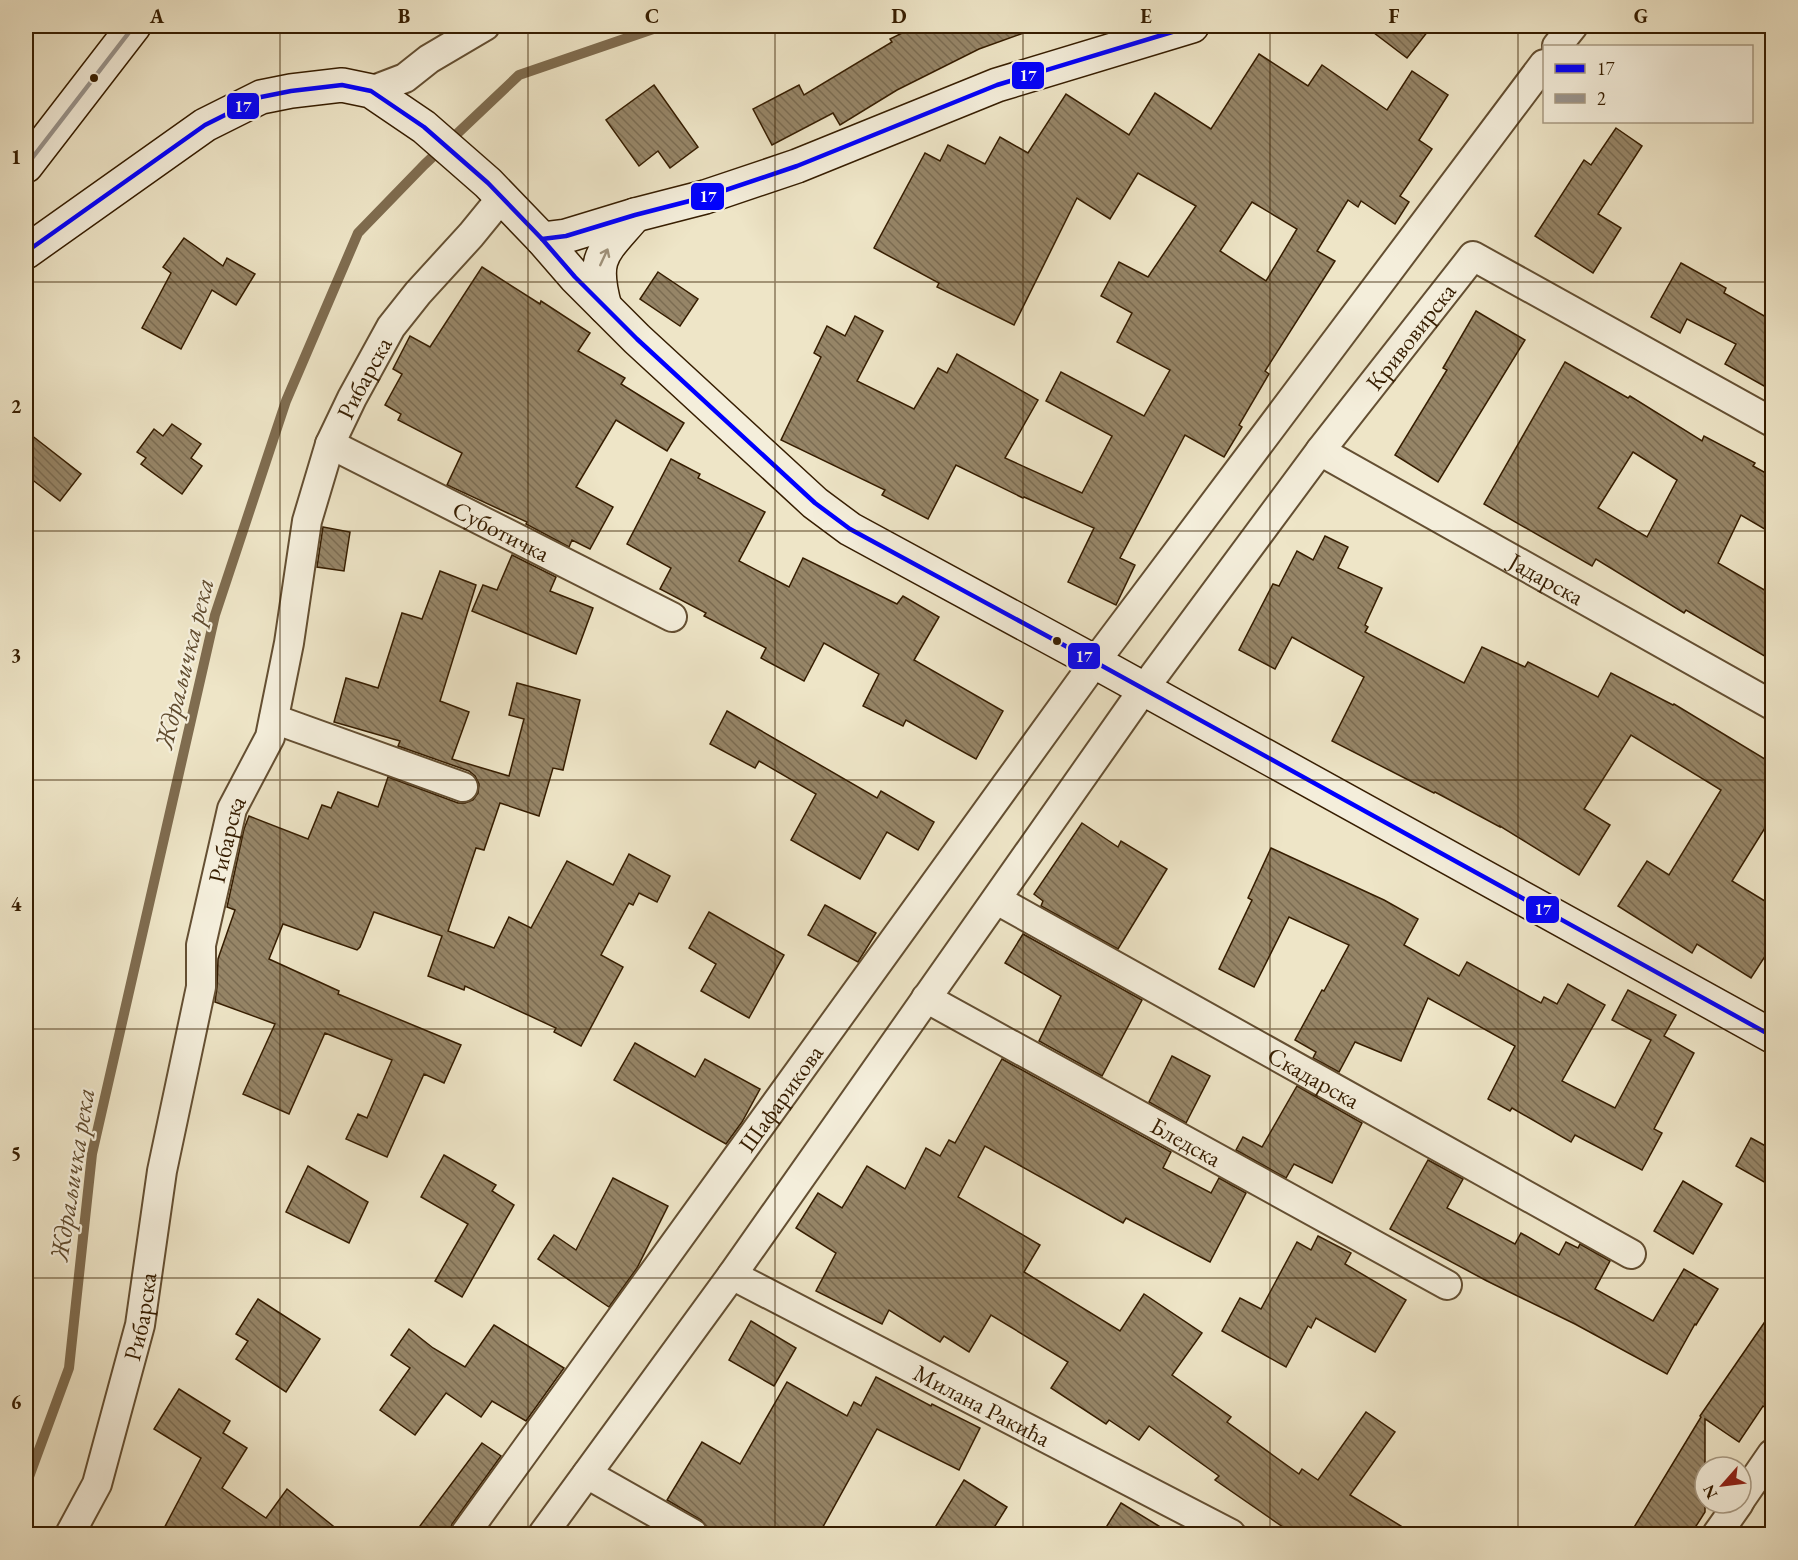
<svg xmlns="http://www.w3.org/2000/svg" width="1798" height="1560" font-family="'EB Garamond',serif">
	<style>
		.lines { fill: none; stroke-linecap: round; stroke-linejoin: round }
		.stream { stroke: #7f6c4f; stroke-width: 10 }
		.building { fill: url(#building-back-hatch); stroke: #361d00; stroke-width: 1.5; fill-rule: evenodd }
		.street-casing { stroke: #644f32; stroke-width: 32 }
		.secondary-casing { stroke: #361d00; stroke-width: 36 }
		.street { stroke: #f4eedb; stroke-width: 28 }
		.secondary { stroke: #f4eedb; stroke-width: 33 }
		.bus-1-casing { stroke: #f4eedb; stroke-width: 9 }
		.bus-2-casing { stroke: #f4eedb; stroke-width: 9 }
		.bus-1 { stroke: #00f; stroke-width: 4.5 }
		.bus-2 { stroke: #99948d; stroke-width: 4.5 }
		.oneway { stroke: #9e9078 }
		.grid { fill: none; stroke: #361d00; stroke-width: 1.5; stroke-opacity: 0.55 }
		.bus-dot { fill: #361d00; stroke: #f4eedb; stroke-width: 2 }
		.labels { text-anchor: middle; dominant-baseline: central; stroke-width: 4.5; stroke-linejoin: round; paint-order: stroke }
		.street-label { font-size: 24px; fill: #361d00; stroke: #f4eedb }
		.water-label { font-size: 26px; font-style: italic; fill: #604b2e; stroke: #f4eedb }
		.line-badge { stroke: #f4eedb; stroke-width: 2 }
		.badge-label { font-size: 16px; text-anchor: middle; font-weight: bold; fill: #fff }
		.neatline { fill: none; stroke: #361d00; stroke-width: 2 }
		.grid-label { font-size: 20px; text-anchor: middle; font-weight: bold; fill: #361d00 }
	</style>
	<defs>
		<pattern id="building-back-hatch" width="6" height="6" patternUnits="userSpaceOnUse" patternTransform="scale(1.5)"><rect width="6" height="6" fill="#968567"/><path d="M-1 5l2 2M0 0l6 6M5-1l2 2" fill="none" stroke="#7b6c52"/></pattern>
	</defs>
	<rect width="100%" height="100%" fill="#eee5c7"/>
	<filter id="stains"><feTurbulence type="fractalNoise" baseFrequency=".00333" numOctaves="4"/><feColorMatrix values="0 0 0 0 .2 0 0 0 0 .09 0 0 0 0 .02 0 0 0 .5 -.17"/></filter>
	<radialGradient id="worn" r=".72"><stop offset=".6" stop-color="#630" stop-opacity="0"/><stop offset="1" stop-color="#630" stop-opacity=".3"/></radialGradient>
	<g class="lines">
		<polyline class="stream" points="26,1485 69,1368 92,1154 215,615 286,401 358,233 424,165 519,75 662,26"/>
	</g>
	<g class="building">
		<polygon points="916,26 1034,26 1035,29 979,49 897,90 840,125 833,113 772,145 753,109 799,85 804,95 892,42 890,39"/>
		<polygon points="1365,26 1432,26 1407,58"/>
		<path d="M1259,54l49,32 14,-21 65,45 25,-39 36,24 -29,45 13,9 -32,47 9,6 -14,22 -34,-23 -3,6 -10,-7 -31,51 18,10 -70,110 4,3 -30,51 3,2 -18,30 -39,-22 -65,123 15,7 -19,40 -48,-23 26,-54 -70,-31 -1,1 -67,-33 -28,54 -46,-24 3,-5 -104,-50 40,-83 -7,-4 13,-27 18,10 10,-20 28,15 -26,50 57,28 24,-41 9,5 10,-19 81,46 -33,58 77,35 30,-57 -66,-35 15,-29 83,44 26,-46 -53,-28 15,-29 -31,-17 18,-34 29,15 48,-71 -58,-33 -28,46 -33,-21 -63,127 -77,-38 2,-4 -65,-35 51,-95 15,8 8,-16 37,19 15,-27 28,16 38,-59 63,41 26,-42 56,36zM1252,202l45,27 -31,52 -46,-30z"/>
		<polygon points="654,85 698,147 670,168 658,151 639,166 606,120"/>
		<polygon points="1616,128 1642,146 1598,214 1621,228 1593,273 1535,236 1584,160 1591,165"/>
		<polygon points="184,238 223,266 227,258 255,274 236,305 212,290 181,349 142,328 171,273 163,267"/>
		<polygon points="1681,263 1726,288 1724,293 1773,321 1773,372 1764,386 1725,364 1736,344 1687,319 1680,333 1651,317"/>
		<polygon points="482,267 540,304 541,301 590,333 578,351 625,378 621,384 684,423 667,451 616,420 576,487 613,507 590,549 572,540 569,547 526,524 527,522 447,485 462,453 398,420 401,414 385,405 402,374 393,369 410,336 430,347"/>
		<polygon points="658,272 698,299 680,326 640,299"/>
		<polygon points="1476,311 1525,340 1438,482 1395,455 1447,370 1443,368"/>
		<path d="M1565,362l63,36 2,-2 72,45 2,-5 51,27 -2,3 20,11v57l-32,-19 -23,48 55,32v66l-87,-51 -2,3 -88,-54 -4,7 -108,-62zM1633,452l44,28 -30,57 -49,-29z"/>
		<polygon points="172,424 201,444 191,458 202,466 182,494 141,464 146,458 137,452 154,429 163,436"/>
		<polygon points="26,431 81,474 60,501 26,475"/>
		<polygon points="671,459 700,474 698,478 765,512 739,561 789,587 803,558 897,604 903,596 939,617 914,660 1003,711 976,759 906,720 903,726 863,706 879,674 824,643 804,681 761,658 766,648 704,616 706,613 660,589 671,568 627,544"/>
		<polygon points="323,527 350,532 344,571 317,567"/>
		<polygon points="1325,536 1348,547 1338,568 1382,588 1365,625 1368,627 1365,632 1464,683 1482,647 1525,667 1528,662 1598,697 1611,673 1673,705 1674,704 1773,764 1773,815 1732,881 1773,906 1773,944 1751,978 1697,944 1692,953 1618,906 1647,861 1669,875 1721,790 1631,735 1584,809 1610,825 1579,875 1500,826 1500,827 1435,792 1434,793 1332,741 1364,677 1292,637 1275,669 1239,650 1273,584 1279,586 1297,551 1313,560"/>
		<polygon points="512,555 556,577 550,591 593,608 576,654 472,611 483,585 497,590"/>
		<polygon points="440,571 476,585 440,701 469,712 452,759 509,776 524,719 509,715 517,683 580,700 563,770 553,768 539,816 500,803 484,850 476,848 448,931 494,948 509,917 531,928 567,861 613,885 629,854 670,876 657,902 639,893 633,905 629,903 601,955 623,967 581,1046 554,1032 556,1028 465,986 464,990 428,976 442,936 374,912 360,947 357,950 283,924 269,959 339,991 338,994 461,1045 444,1083 424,1074 387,1157 346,1139 358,1114 367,1118 392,1060 325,1033 289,1114 243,1094 275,1024 215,1002 217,987 218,959 235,910 227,907 244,829 249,816 308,839 322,805 331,808 338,792 378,807 388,777 458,803 465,803 473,800 478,793 479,784 475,776 469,771 398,746 400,741 334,722 346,678 378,688 402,613 422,619"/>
		<polygon points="727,711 877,798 881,791 934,822 918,850 887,832 860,879 791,840 816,794 759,761 755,768 710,744"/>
		<polygon points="1082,823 1118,847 1121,841 1167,869 1118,949 1041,906 1043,901 1034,894"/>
		<polygon points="1271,848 1384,900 1418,919 1404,945 1459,976 1467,962 1541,1003 1544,997 1557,1004 1568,984 1605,1005 1562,1081 1615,1108 1651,1040 1612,1020 1628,990 1676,1015 1664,1036 1694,1053 1654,1129 1662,1133 1642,1170 1575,1135 1571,1142 1512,1108 1510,1111 1488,1099 1515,1046 1428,998 1401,1061 1355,1042 1339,1072 1313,1058 1316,1052 1295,1040 1322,990 1324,991 1349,945 1289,917 1254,987 1219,969 1252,900 1248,898"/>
		<polygon points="825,905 876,933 858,962 808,935"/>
		<polygon points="709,912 784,955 749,1018 701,991 716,964 689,948"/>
		<polygon points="1023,934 1142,1000 1102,1076 1039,1041 1061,996 1005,963"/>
		<polygon points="635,1043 695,1077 705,1059 760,1089 742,1122 726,1144 614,1080"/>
		<polygon points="1172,1056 1210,1076 1186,1123 1149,1102"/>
		<polygon points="1002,1059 1171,1152 1163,1168 1211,1193 1219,1178 1246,1193 1210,1262 1126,1218 1123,1223 985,1146 958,1197 1040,1245 1024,1272 1120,1331 1144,1294 1202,1333 1172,1375 1231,1417 1227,1422 1299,1474 1302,1469 1318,1480 1366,1412 1395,1432 1350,1495 1414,1534 1293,1534 1215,1480 1219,1476 1149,1426 1139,1440 1109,1420 1106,1424 1051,1388 1068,1362 991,1315 969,1352 944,1336 940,1342 889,1310 882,1324 816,1291 836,1253 796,1228 818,1193 842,1208 867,1166 905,1189 926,1148 940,1156 949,1140 955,1143"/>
		<polygon points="1297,1086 1362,1123 1332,1183 1294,1164 1286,1178 1236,1150 1243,1137 1262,1147"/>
		<polygon points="1751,1138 1773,1150 1773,1187 1736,1166"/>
		<polygon points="444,1155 496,1185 492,1191 514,1205 462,1297 435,1281 468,1224 421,1197"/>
		<polygon points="1428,1160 1463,1179 1447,1208 1515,1244 1521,1233 1559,1255 1566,1242 1578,1248 1580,1244 1610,1261 1595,1289 1653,1321 1684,1269 1718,1289 1696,1325 1695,1324 1667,1374 1575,1324 1487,1281 1390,1229"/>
		<polygon points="308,1166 368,1202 349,1243 286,1212"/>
		<polygon points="613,1178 668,1206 637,1268 609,1307 538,1259 554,1235 576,1250"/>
		<polygon points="1683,1181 1722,1204 1693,1254 1654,1231"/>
		<polygon points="1318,1236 1351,1253 1345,1264 1406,1300 1375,1352 1316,1318 1311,1328 1308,1326 1286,1367 1222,1331 1240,1298 1261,1309 1297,1242 1311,1250"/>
		<polygon points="258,1299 320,1339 286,1392 236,1359 248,1341 236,1334"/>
		<polygon points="1773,1310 1773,1413 1763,1406 1739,1442 1705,1419 1705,1512 1691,1534 1630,1534 1701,1417 1700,1416"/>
		<polygon points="751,1321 796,1348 774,1386 729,1360"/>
		<polygon points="494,1325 564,1368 526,1421 492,1401 481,1417 446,1393 415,1435 380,1410 410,1368 391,1355 409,1329 433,1348 465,1367"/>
		<polygon points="876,1377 931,1406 932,1404 980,1428 959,1470 877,1429 819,1534 717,1534 708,1529 701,1520 667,1500 702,1442 740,1464 787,1382 847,1416 854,1402 861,1406"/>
		<polygon points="179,1389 230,1421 223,1433 247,1448 222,1488 266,1518 287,1489 343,1534 161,1534 201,1458 154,1429"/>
		<polygon points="482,1443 501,1456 452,1524 449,1534 414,1534"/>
		<polygon points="964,1480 1007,1507 990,1534 931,1534"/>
		<polygon points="1121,1503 1172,1534 1102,1534"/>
	</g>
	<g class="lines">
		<g class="street-casing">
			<g id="street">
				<polyline points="1557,46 1573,26"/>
				<polyline points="371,91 405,78 429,59 485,26"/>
				<path id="s1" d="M330,444l342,173"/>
				<path id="s2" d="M1320,451l452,254"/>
				<polyline points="274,719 463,787"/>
				<path id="s3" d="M997,900l634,354"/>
				<path id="s4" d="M926,998l521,287"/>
				<path id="s5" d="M732,1275l499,259"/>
				<polyline points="587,1474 693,1534"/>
				<polyline points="1741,1499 1772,1454"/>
				<path id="s6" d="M70,1534l27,-50 43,-159 22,-154 39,-184v-42l31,-136 38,-72 19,-94 18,-122 23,-77 22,-46 39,-71 27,-34 53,-58 31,-38"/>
				<path id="s7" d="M465,1534l630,-872 449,-598"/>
				<path id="s8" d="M543,1534l189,-259 411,-585 177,-239 153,-195 299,166"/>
				<polyline points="1717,1534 1739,1503"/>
			</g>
		</g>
		<g class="secondary-casing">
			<g id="secondary">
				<polyline points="26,166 134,26"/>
				<polyline points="542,239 566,236 635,215 705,197 797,166 997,85 1192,26"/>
				<polyline points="26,252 205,125 261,97 291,91 342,85 371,91 424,127 488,183 542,239 575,277 637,339 815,503 850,529 1095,662 1772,1036"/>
				<path d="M605,307c-14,-51 -2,-54 30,-92"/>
			</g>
		</g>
		<use href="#street" class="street"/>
		<use href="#secondary" class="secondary"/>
		<g class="bus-1-casing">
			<g id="bus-1">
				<polyline points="542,239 566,236 635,215 705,197 797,166 997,85 1192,26"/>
				<polyline points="26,252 205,125 261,97 291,91 342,85 371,91 424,127 488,183 542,239 575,277 637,339 815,503 850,529 1095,662 1772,1036"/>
			</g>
		</g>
		<g class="bus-2-casing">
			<polyline id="bus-2" points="26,166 134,26"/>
		</g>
		<use href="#bus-1" class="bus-1"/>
		<use href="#bus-2" class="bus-2"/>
	</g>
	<defs><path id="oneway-shaft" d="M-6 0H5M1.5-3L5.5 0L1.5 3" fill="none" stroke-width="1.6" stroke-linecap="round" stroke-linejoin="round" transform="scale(1.5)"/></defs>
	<use class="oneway" href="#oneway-shaft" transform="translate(604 257) rotate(-65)"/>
	<path class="grid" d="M280,26v1508M528,26v1508M775,26v1508M1023,26v1508M1270,26v1508M1518,26v1508M26,282h1746M26,531h1746M26,780h1746M26,1029h1746M26,1278h1746"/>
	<g class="bus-dot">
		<circle cx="94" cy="78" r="5"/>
		<circle cx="1057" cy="641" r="5"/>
	</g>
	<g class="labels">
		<g class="street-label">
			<text stroke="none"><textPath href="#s8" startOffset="1479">Кривовирска</textPath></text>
			<text stroke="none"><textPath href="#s6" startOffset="1202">Рибарска</textPath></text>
			<text stroke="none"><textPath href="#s1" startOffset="192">Суботичка</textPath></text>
			<text stroke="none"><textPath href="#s2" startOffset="260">Јадарска</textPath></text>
			<text stroke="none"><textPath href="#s6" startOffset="716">Рибарска</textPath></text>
			<text stroke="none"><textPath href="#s3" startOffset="363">Скадарска</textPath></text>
			<text stroke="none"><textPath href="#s7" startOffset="538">Шафарикова</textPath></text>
			<text stroke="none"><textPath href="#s4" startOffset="297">Бледска</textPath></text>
			<text stroke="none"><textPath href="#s6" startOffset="230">Рибарска</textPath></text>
			<text stroke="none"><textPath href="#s5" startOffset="282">Милана Ракића</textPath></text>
		</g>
		<g class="water-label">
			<text transform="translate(184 663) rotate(-76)">Ждраљичка река</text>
			<text transform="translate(72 1174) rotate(-81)">Ждраљичка река</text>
		</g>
	</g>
	<g class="line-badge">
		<rect x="1011" y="61" width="34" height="29" rx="6" fill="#00f"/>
		<rect x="226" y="92" width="34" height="28" rx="6" fill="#00f"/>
		<rect x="690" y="182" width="35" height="29" rx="6" fill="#00f"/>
		<rect x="1067" y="642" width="34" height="28" rx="6" fill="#00f"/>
		<rect x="1525" y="895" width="35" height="29" rx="6" fill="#00f"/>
	</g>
	<g class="badge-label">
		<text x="1028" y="81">17</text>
		<text x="243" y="112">17</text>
		<text x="708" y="202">17</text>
		<text x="1084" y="662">17</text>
		<text x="1543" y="915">17</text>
	</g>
	<rect width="1798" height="1560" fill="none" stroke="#eee5c7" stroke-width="66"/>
	<rect x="1543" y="45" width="210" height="78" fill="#f4eedb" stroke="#a89a83" stroke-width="1.5"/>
	<rect x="1555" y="64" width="30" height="9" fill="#0000ff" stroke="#a89a83" stroke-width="1.5"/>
	<text x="1597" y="75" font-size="18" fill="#361d00">17</text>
	<rect x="1555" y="94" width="30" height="9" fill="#99948d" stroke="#a89a83" stroke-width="1.5"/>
	<text x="1597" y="105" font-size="18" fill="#361d00">2</text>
	<g transform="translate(1723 1485) rotate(242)"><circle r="28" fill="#f4eedb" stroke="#a89a83" stroke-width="1.5"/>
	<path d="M0-4.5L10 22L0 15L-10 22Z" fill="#8f2418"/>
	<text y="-9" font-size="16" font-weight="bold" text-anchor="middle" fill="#361d00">N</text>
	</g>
	<rect x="33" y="33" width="1732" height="1494" class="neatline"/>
	<g class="grid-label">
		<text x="157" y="23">A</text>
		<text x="404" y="23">B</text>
		<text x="652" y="23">C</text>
		<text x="899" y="23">D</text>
		<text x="1146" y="23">E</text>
		<text x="1394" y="23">F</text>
		<text x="1641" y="23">G</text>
		<text x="16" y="164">1</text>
		<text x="16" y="413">2</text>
		<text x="16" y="662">3</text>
		<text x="16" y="911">4</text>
		<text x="16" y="1160">5</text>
		<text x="16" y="1409">6</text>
	</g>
	<rect width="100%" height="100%" filter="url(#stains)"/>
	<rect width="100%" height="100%" fill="url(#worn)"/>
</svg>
